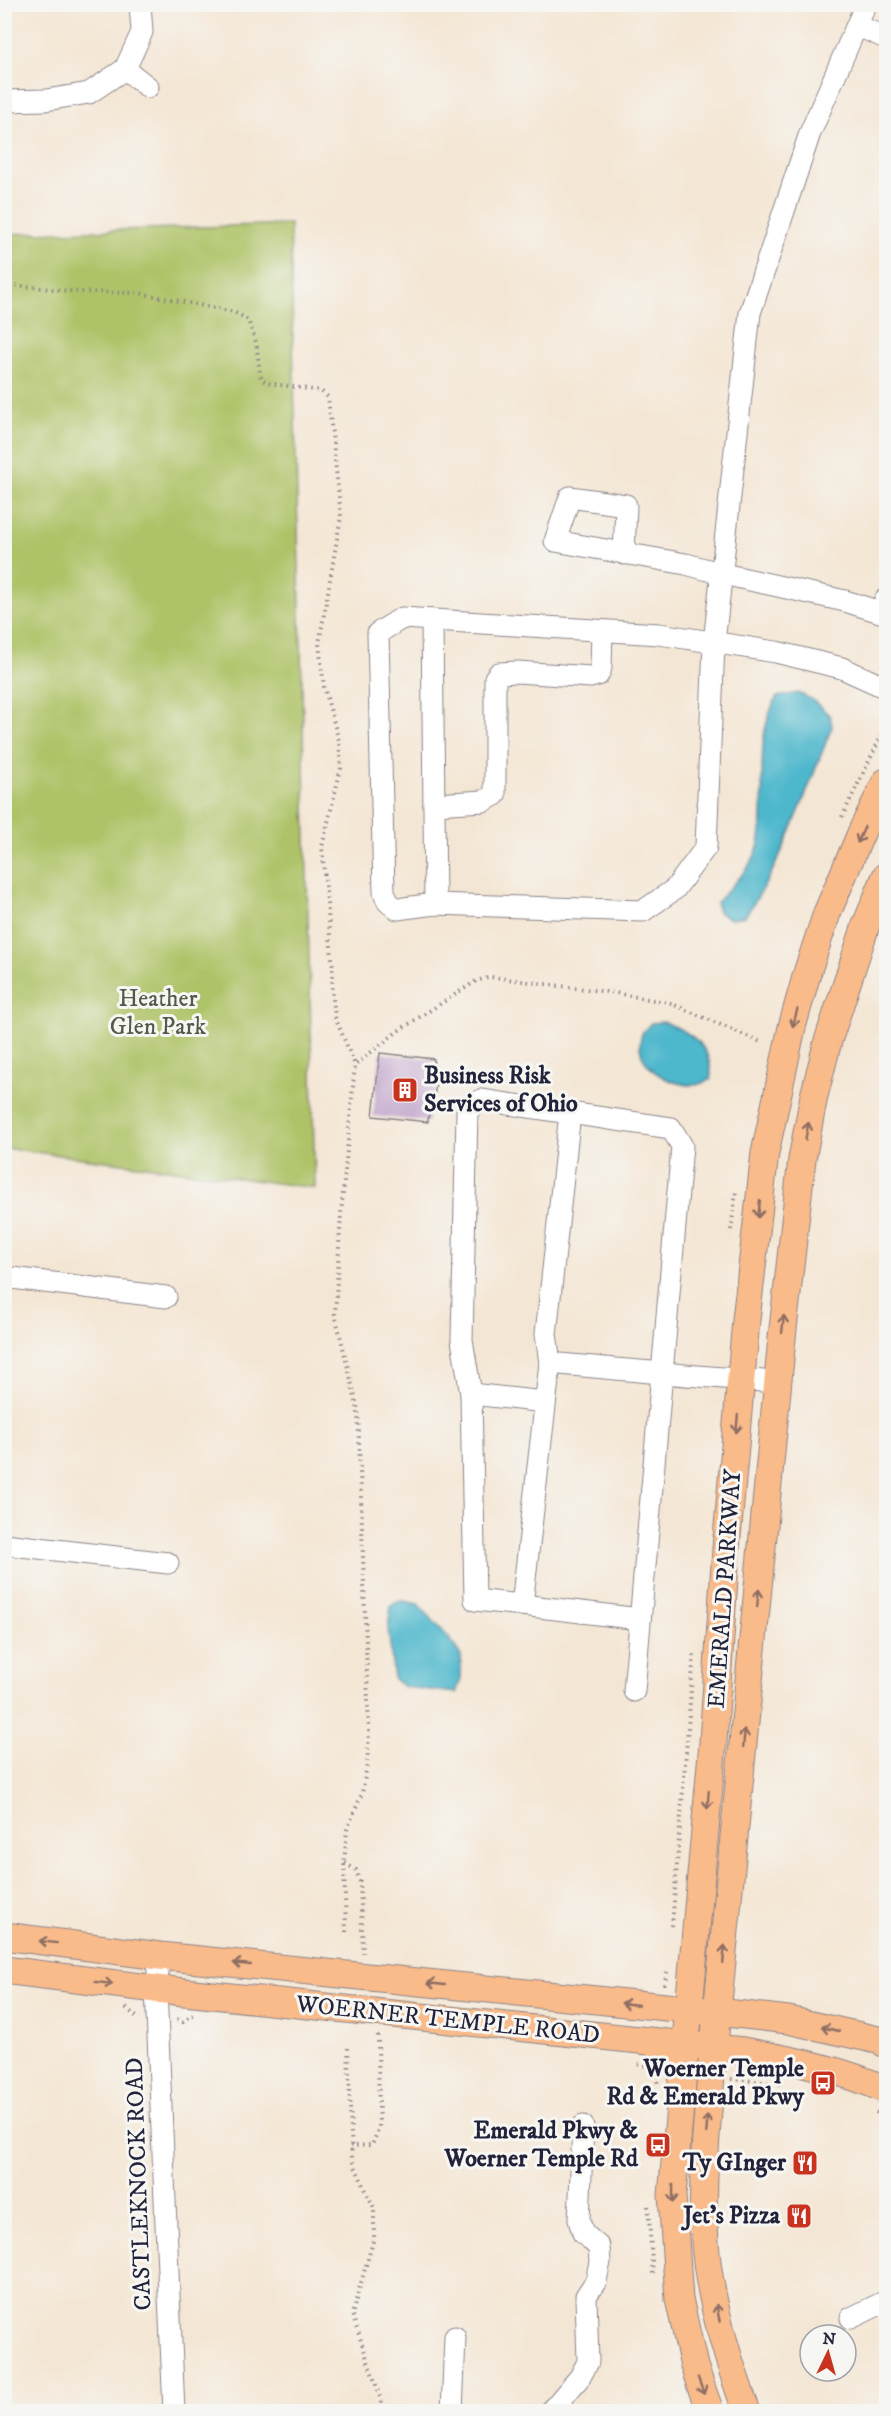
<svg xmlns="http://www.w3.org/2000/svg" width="891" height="2416" font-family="'IM FELL DW Pica',serif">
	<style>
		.green { fill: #aec367; stroke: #687251; stroke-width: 1.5 }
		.water { fill: #4eb7cc; stroke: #386c84; stroke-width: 1.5 }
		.building { fill: #ba9ac7 }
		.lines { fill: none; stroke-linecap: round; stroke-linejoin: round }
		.minor-casing { stroke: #8b8488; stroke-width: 23 }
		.major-casing { stroke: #8b8488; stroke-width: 29 }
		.path { stroke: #8b8488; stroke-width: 4; stroke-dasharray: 1.5 4.5; stroke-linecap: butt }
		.minor { stroke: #fff; stroke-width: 21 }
		.major { stroke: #fabb8b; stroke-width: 27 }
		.oneway { stroke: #8e6e63 }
		.labels { text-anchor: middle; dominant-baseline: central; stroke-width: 6; stroke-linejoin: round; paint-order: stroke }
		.park-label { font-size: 24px; fill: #535a4a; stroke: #f6f6f2 }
		.poi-label { font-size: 24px; font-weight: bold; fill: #22223b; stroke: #f6f6f2; text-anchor: end }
		.street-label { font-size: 24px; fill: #22223b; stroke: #f6f6f2 }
	</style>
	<rect width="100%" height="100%" fill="#f6f6f2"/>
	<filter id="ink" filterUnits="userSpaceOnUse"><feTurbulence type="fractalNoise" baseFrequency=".0167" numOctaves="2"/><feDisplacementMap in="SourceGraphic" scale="12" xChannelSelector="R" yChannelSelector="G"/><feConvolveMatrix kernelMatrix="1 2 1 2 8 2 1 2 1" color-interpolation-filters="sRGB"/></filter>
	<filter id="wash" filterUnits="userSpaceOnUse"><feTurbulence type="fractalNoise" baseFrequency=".008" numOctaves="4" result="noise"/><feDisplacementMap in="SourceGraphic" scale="24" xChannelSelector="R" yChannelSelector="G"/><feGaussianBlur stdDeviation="1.35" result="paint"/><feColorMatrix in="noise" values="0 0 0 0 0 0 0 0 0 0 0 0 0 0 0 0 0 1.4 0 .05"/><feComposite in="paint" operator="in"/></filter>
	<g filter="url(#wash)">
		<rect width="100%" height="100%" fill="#f4e6d4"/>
		<polygon class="green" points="290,224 315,1188 5,1148 5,234"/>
		<g class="water">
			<path d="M798,693l15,7 17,16 2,11c-24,59 -50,139 -87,189l-15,3 -12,-7 -2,-9c17,-20 39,-35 44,-64 8,-47 -8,-99 17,-142z"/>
			<path d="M664,1022c29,11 48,24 47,57 -5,2 -11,6 -17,6 -26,1 -63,-21 -52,-51 1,-3 7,-8 9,-11z"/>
			<polygon points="400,1600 418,1604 449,1638 461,1656 461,1679 456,1693 404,1687 394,1679 388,1628 391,1606"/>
		</g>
		<g id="blocks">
			<polygon class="building" points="380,1053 434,1059 432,1080 436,1081 434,1100 430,1100 428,1122 373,1116"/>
		</g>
	</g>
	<g filter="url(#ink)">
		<use href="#blocks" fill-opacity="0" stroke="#8b8488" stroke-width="1.5"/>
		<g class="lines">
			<g class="minor-casing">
				<g id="minor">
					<polyline points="866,4 810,133 750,313 714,643 706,847 675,889 643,911 435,904 397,909 388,902 384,892 378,633 402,618 659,634 776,652 842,668 886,688"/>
					<polyline points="858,26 886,38"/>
					<polyline points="125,69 142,32 140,4"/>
					<polyline points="125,69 148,87"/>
					<polyline points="4,101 46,100 89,93 125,69"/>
					<polyline points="624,554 626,505 570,497 555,541 686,564 723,574 845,601 880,612 886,599"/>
					<polyline points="432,620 435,904"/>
					<polyline points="434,804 484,801 495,795 495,678 499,673 517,672 591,677 598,675 601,668 602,631"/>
					<polyline points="4,1277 166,1297"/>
					<polyline points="550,1363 546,1334 570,1113"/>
					<polyline points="471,1394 545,1402"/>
					<polyline points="4,1544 168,1563"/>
					<polyline points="522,1605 640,1619"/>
					<path d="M634,1691l48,-545 -11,-18 -190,-28 -14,11 -5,229 9,54 4,206 47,5 28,-242c76,7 152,14 228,19"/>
					<polyline points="160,1956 156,1989 174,2412"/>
					<polyline points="851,2318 886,2301"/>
					<polyline points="452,2412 455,2337"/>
					<polyline points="550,2412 580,2377 588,2362 586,2296 596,2281 600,2262 599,2247 583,2233 579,2220 583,2126"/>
				</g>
			</g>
			<g class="major-casing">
				<g id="major">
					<polyline points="4,1936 160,1956 745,2015 788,2020 878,2040 886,2044"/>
					<path d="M4,1970l152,19 587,62c48,9 99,18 143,39"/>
					<polyline points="710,2412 694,2366 679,2299 672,2195 713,1742 726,1549 746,1320 765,1153 792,1027 808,970 827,913 862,831 886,782"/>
					<path d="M747,2412c-20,-54 -38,-113 -42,-170 -4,-55 1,-111 6,-166l71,-738 20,-179 12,-63 14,-55 38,-116 20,-49"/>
				</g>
			</g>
			<g class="path">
				<polyline points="4,284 80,292 139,293 234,312 248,320 256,342 261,379 268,383 321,391 328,397 341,516 319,644 324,687 339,741 341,768 322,847 333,969 332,990 335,1017 355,1065"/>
				<polyline points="842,817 886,726"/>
				<polyline points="731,1230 736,1192"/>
				<polyline points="345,1863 356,1870 360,1882 363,1953"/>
				<polyline points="672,1926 694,1653"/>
				<polyline points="346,1932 344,1863 347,1830 362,1793 367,1765 369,1732 358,1410 335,1314 341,1214 355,1065 398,1031 476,981 491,977 615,993 670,1003 763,1043"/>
				<polyline points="664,1985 668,1969"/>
				<polyline points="126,2008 138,2018"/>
				<polyline points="177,2019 183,2022 193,2015"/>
				<polyline points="348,2048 352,2160 374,2208 374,2238 352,2314 382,2403 381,2412"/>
				<polyline points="638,2064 655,2069 658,2085"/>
				<polyline points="731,2079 784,2084"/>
				<polyline points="876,2112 886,2117"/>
				<polyline points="350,2146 372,2145 379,2128 378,2035"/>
				<polyline points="651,2157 653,2135"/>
				<polyline points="648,2206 653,2274"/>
			</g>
			<use href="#minor" class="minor"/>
			<use href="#major" class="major"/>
		</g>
		<defs><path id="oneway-shaft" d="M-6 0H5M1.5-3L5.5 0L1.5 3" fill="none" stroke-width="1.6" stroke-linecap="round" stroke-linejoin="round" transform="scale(1.5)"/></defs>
		<g class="oneway">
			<use href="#oneway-shaft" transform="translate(861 835) rotate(114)"/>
			<use href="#oneway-shaft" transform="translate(795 1018) rotate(105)"/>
			<use href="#oneway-shaft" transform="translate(807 1131) rotate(-79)"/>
			<use href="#oneway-shaft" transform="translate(759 1209) rotate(96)"/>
			<use href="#oneway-shaft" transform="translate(783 1324) rotate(-84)"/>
			<use href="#oneway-shaft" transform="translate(737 1424) rotate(95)"/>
			<use href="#oneway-shaft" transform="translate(758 1598) rotate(-84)"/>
			<use href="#oneway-shaft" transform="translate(744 1738) rotate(-85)"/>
			<use href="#oneway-shaft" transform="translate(708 1800) rotate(95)"/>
			<use href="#oneway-shaft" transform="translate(48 1942) rotate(-173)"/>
			<use href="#oneway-shaft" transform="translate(724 1954) rotate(-85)"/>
			<use href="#oneway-shaft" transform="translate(242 1964) rotate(-174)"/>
			<use href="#oneway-shaft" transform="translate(104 1983) rotate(7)"/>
			<use href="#oneway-shaft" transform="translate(436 1984) rotate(-174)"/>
			<use href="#oneway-shaft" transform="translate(630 2004) rotate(-174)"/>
			<use href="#oneway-shaft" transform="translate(830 2029) rotate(-167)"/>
			<use href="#oneway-shaft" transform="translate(707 2124) rotate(-85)"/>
			<use href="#oneway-shaft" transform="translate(673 2194) rotate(91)"/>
			<use href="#oneway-shaft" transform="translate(718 2313) rotate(-101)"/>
			<use href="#oneway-shaft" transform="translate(701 2386) rotate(70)"/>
		</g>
	</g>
	<defs>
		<g id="building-square" transform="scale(1.35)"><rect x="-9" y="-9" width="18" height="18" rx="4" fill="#c8321e" stroke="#f6f6f2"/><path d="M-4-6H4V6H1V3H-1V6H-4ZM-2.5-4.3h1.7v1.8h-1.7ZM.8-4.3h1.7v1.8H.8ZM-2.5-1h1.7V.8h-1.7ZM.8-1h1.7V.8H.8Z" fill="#fff"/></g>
		<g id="bus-square" transform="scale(1.35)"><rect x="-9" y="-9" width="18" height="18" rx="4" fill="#c8321e" stroke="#f6f6f2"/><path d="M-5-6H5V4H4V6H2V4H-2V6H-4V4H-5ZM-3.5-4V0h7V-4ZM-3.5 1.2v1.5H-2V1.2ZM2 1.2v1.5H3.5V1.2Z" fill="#fff"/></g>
		<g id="restaurant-square" transform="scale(1.35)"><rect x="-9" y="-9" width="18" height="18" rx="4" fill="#c8321e" stroke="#f6f6f2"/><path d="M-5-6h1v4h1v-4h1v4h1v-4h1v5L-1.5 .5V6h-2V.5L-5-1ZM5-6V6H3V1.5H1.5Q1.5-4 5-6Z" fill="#fff"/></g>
	</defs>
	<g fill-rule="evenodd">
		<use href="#building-square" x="405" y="1090"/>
		<use href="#bus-square" x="823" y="2083"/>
		<use href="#bus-square" x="658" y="2145"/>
		<use href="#restaurant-square" x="805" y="2163"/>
		<use href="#restaurant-square" x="799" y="2216"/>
	</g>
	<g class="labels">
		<g class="park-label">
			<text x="158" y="999">Heather<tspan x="158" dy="28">Glen Park</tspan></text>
		</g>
		<g class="poi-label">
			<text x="424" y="1076" text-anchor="start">Business Risk<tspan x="424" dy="28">Services of Ohio</tspan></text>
			<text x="804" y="2069">Woerner Temple<tspan x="804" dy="28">Rd &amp; Emerald Pkwy</tspan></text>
			<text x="638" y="2131">Emerald Pkwy &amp;<tspan x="638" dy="28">Woerner Temple Rd</tspan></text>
			<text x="786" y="2163">Ty GInger</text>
			<text x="780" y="2216">Jet's Pizza</text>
		</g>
		<g class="street-label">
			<text transform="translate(725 1589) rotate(-86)">EMERALD PARKWAY</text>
			<text transform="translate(448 2020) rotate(6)">WOERNER TEMPLE ROAD</text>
			<text transform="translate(139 2184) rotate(-92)">CASTLEKNOCK ROAD</text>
		</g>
	</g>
	<rect width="891" height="2416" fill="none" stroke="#f6f6f2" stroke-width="24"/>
	<g transform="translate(828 2353) rotate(5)"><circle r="28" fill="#f6f6f2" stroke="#a1a1a9" stroke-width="1.5"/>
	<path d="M0-4.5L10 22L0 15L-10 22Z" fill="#c8321e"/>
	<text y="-9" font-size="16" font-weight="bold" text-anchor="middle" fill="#22223b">N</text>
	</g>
</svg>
